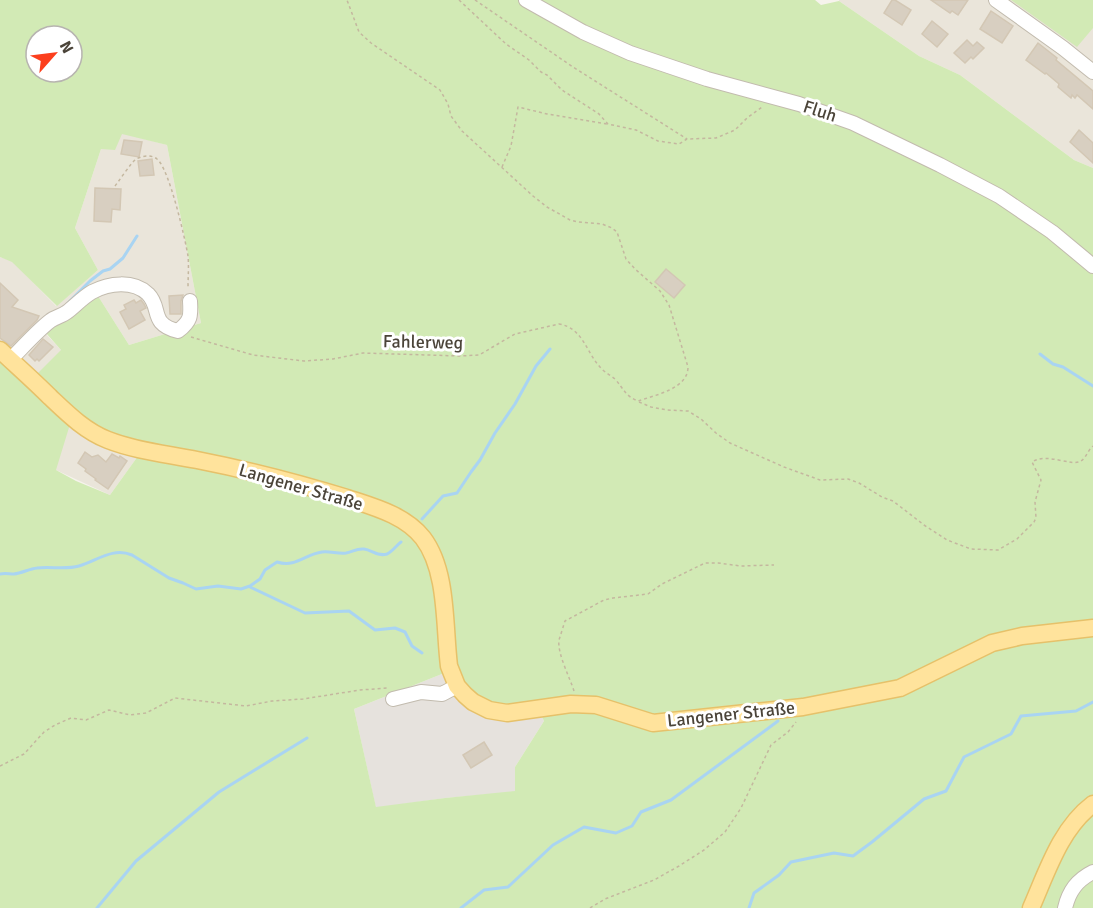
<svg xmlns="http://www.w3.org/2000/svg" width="1093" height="908" font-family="Signika,sans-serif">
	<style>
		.residential { fill: #eae5da }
		.industrial { fill: #e6e2dd }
		.green { fill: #d2eab5; fill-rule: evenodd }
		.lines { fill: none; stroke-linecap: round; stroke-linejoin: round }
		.stream { stroke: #a9d4f2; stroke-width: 3 }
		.building { fill: #d8cfc1; stroke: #d3c7b4; stroke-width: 1.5 }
		.minor-casing { stroke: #c2bbae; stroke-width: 16 }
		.major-casing { stroke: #e6c16a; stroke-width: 19 }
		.path { stroke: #c4b79f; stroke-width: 1.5; stroke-dasharray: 3 3; stroke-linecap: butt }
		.minor { stroke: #fff; stroke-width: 14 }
		.major { stroke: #ffe39c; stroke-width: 16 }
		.labels { text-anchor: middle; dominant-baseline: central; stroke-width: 6; stroke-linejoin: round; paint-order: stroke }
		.street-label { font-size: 18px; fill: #4b4439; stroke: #fff }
	</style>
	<rect width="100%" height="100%" fill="#f6f3ec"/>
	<g class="residential">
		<polygon points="839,0 1077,0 1093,8 1093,168 1074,160 960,75 919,56 839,1"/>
		<polygon points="122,133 167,145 201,323 129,345 98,296 46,334 61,350 138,456 110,495 56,470 0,357 0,257 12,261 56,306 98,270 75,228 101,149"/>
	</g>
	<polygon class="industrial" points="457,668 535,703 544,721 515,767 515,792 445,798 376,808 354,709"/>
	<g class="green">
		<path d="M0,0h815l6,5 18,-4 80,55 41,19 114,85 19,8v740h-1093v-551l71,64 -15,49 20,11 34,14 28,-39 -45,-27 -59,-52 27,-27 -15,-17 52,-37 31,49 72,-22 -34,-178 -45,-11 -7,16 -14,-1 -26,79 23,42 -41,36 -45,-44 -12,-5zM36,36h36v36h-36zM457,668l10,18 13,11 23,9 32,-3 9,18 -29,46v24l-70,7 -69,9 -22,-98z"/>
		<polygon points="1011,0 1093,0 1093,28 1077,47"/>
	</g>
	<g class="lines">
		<g class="stream">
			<polyline points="68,303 90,281 103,271 110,269 123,258 137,236"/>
			<polyline points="1040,354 1053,364 1063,367 1093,386"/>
			<polyline points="422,519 443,496 457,493 471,472 480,460 495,433 515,404 536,366 550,349"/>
			<path d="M0,574c5,-1 9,0 14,0 8,-1 15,-5 23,-6 13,-2 28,2 42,-2 18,-5 33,-19 53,-11l37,23 14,5 13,6 22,-3 23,3 9,-3 10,-7 5,-9 12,-8c19,6 28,-8 45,-10 8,-1 16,2 24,1 6,-1 11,-5 18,-4 8,1 14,8 23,5 5,-2 10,-9 14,-12"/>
			<polyline points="250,587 305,613 349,611 375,630 395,628 405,632 412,646 422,653"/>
			<polyline points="97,908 136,861 219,792 307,738"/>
			<polyline points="461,908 484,890 508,887 553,845 584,827 616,833 632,826 641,812 671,800 778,721"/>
			<polyline points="749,908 754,893 779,875 791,862 834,853 853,856 872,842 924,799 946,791 964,757 1011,734 1021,716 1076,711 1093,702"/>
		</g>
	</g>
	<g class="building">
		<polygon points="892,0 895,0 911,10 902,25 884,13"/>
		<polygon points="931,0 968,0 958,15 952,11 950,13"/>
		<polygon points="991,11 1013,26 1002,43 980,29"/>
		<polygon points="932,21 948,34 937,47 922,34"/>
		<polygon points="967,40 973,46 977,42 984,48 973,59 971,57 965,63 954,53"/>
		<polygon points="1038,43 1057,58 1056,60 1093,91 1093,109 1077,95 1075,98 1072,95 1071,98 1058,87 1059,84 1046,73 1045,74 1026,60"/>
		<polygon points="1079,130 1093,143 1093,163 1070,142"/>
		<polygon points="124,140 142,142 139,157 121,154"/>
		<polygon points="152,159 154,175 140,176 138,161"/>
		<polygon points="95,188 121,189 120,210 112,209 111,222 94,221"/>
		<polygon points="666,269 685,285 674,298 655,282"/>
		<polygon points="0,283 18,300 12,307 39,316 37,320 11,346 0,338"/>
		<polygon points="183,295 181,301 181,314 170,314 169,296"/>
		<polygon points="134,300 136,303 141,300 144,304 146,308 140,311 145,320 129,329 120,312 126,309 124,305"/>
		<polygon points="43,339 53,347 39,361 37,359 35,361 29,355"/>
		<polygon points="85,452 92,457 98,455 106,462 112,454 119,458 120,456 127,461 108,489 95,480 96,479 85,471 86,469 78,463"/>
		<polygon points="484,742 492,755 471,768 463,755"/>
	</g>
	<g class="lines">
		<g class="minor-casing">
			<g id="minor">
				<polyline points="526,0 583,32 630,53 707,79 799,104 853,123 940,165 999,196 1052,232 1093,266"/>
				<polyline points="996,0 1063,48 1093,72"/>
				<path d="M10,360c13,-13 26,-28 40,-39 5,-4 12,-5 17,-9 8,-6 15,-14 25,-20 17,-9 41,-12 56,2 14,14 1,30 30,37 13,-10 13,-15 12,-30"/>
				<polyline points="393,699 421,692 442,694 457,686"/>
				<path d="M1065,908c4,-17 12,-28 28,-36"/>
			</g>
		</g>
		<g class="major-casing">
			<g id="major">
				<path d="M0,350c17,16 34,31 50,47 18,17 35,34 58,43 28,11 60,14 89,20 51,10 101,23 150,38 27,9 58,17 76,40 25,33 21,88 26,128l8,20 8,9 8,7 16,8 18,3 64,-9 25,1 57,18 150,-16 97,-19 92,-45 30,-7 71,-8"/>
				<path d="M1031,908c16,-36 29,-79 62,-104"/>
			</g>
		</g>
		<g class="path">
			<polyline points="459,0 506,44 529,60 541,72 547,75 562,90 599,114 608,124 636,130 658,141 679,144 687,139 716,138 735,130 747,118 762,107"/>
			<polyline points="475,0 573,67 687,139"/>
			<polyline points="502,167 511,146 518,107 547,114 607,124"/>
			<path d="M115,186c4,-5 16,-23 20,-26 5,-4 16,-6 22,-1 12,9 28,79 31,97 1,10 0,21 0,32"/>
			<path d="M191,337l62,18 51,6 29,-2 30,-6 97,3 19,-1 36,-21 44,-10c24,4 27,28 41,43 4,5 10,8 15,12 9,10 10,17 23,22 17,-6 50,-12 50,-34l-19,-62 -9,-14 -25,-22 -9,-10 -9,-27 -5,-4 -10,-4 -24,-2 -8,-2 -23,-13 -14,-11 -71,-65 -11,-15 -3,-12 -8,-14 -69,-47 -12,-11 -12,-32"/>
			<path d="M639,402l12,5 16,3 21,1 13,8 15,14 14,10 54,24 36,13 28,-1 11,4 23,14 11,4 31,24 23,15 24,9 27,1 19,-11 17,-17 2,-4 -1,-16 6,-22 -9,-18c15,-10 39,5 49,-1 5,-3 7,-11 12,-15"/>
			<path d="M574,691c-4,-13 -17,-38 -15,-51 2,-6 4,-13 6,-19l39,-21 9,-2 35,-4 14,-10 43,-21h13l23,3 33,-1"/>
			<polyline points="0,766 24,754 44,732 55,725 71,718 86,720 109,710 130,715 146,713 175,698 246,706 272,701 303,699 360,690 388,688"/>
			<polyline points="590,908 605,899 654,880 679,866 704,850 725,832 741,808 771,745 788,732 796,722"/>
		</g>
		<use href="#minor" class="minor"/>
		<use href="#major" class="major"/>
	</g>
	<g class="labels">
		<g class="street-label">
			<text transform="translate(820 111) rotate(18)">Fluh</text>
			<text transform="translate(423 342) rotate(1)">Fahlerweg</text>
			<text transform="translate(301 487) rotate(16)">Langener Straße</text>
			<text transform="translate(731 714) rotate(-6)">Langener Straße</text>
		</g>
	</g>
	<g transform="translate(54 54) rotate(62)"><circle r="28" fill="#ffffff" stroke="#b7b4b0" stroke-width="1.5"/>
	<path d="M0-4.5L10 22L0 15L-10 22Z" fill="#fc3f1d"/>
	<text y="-9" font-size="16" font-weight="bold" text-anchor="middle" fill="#4b4439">N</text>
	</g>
</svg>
